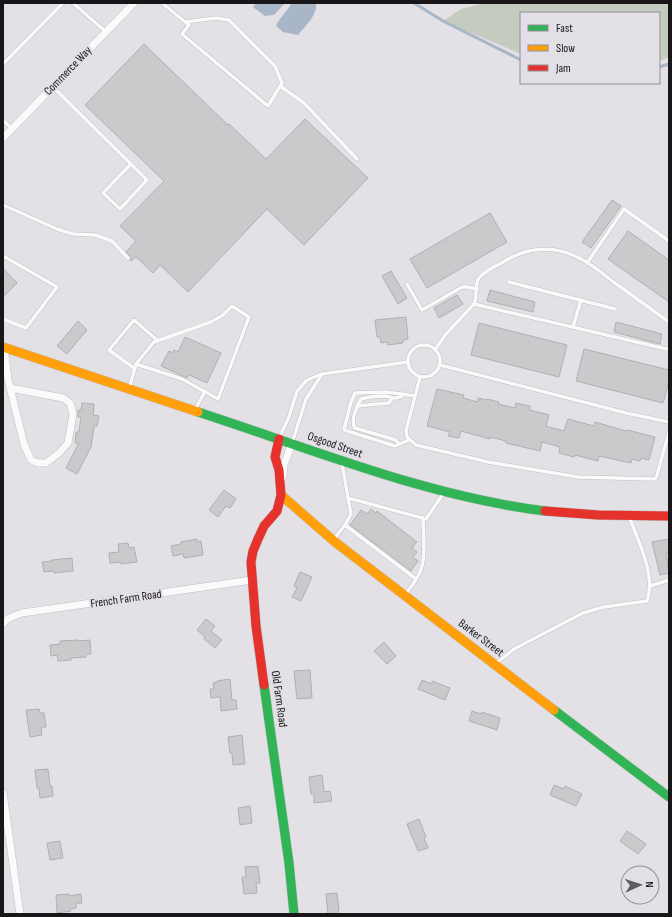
<svg xmlns="http://www.w3.org/2000/svg" width="672" height="917" font-family="'Sofia Sans Condensed',sans-serif">
	<style>
		.green { fill: #c4ccbf }
		.water { fill: #a8b6c8 }
		.lines { fill: none; stroke-linecap: round; stroke-linejoin: round }
		.stream { stroke: #a8b6c8; stroke-width: 3 }
		.building { fill: #cac9cc; stroke: #b1afb2 }
		.lane-casing { stroke: #c0bfc2; stroke-width: 4.5 }
		.street-casing { stroke: #c0bfc2; stroke-width: 8 }
		.fast-casing { stroke: #c0bfc2; stroke-width: 10 }
		.slow-casing { stroke: #c0bfc2; stroke-width: 10 }
		.jam-casing { stroke: #c0bfc2; stroke-width: 10 }
		.lane { stroke: #fbfafb; stroke-width: 3.5 }
		.street { stroke: #fbfafb; stroke-width: 7 }
		.fast { stroke: #30b455; stroke-width: 9 }
		.slow { stroke: #ff9f0a; stroke-width: 9 }
		.jam { stroke: #e5322d; stroke-width: 9 }
		.labels { text-anchor: middle; dominant-baseline: central; stroke-width: 4; stroke-linejoin: round; paint-order: stroke }
		.street-label { font-size: 12px; fill: #181619; stroke: #e3dfe7 }
	</style>
	<rect width="100%" height="100%" fill="#e3e1e5"/>
	<polygon class="green" points="485,3 669,3 669,57 659,61 659,13 521,13 521,54 443,21 461,9"/>
	<g class="water">
		<polygon points="256,3 285,3 274,15 265,16 253,7"/>
		<path d="M291,3h25c2,12 -11,23 -18,32l-15,-3 -7,-6c3,-8 13,-16 15,-23z"/>
	</g>
	<g class="lines">
		<g class="stream">
			<polyline points="414,3 443,21 521,60"/>
			<polyline points="659,67 669,64"/>
		</g>
	</g>
	<g class="building">
		<polygon points="144,44 228,125 229,124 266,159 305,119 368,178 304,245 267,209 188,292 160,265 153,273 136,257 131,261 131,257 126,252 136,241 120,226 164,181 85,105"/>
		<polygon points="612,200 621,206 591,248 582,242"/>
		<polygon points="490,213 507,242 427,288 410,259"/>
		<polygon points="628,231 669,260 669,302 608,259"/>
		<polygon points="3,268 17,283 3,297"/>
		<polygon points="391,271 407,298 398,304 382,276"/>
		<polygon points="490,290 535,302 533,312 487,301"/>
		<polygon points="457,295 463,304 439,318 434,308"/>
		<polygon points="406,317 408,339 403,340 403,343 388,345 387,342 381,343 380,337 377,337 375,320"/>
		<polygon points="78,321 87,330 67,354 57,346"/>
		<polygon points="616,322 662,334 660,344 614,332"/>
		<polygon points="479,323 567,345 559,377 471,355"/>
		<polygon points="185,337 221,353 207,383 189,375 187,378 161,366 169,351 172,353 174,350 178,352"/>
		<polygon points="584,349 669,370 669,381 663,403 576,381"/>
		<polygon points="437,389 464,395 463,398 478,402 478,398 486,400 487,399 499,402 498,404 515,408 516,403 530,406 530,410 549,415 546,426 564,431 568,419 594,426 595,422 626,431 627,430 655,437 649,460 641,458 640,461 632,459 631,463 599,456 598,461 575,455 574,457 559,453 560,447 542,442 540,451 506,443 506,441 490,437 490,439 461,431 459,438 448,436 450,432 427,426"/>
		<polygon points="82,403 94,404 93,415 99,416 97,426 94,426 91,447 77,474 66,468 79,443 75,443 76,432 79,432 81,417 78,417 78,410 81,410"/>
		<polygon points="224,490 236,499 230,508 226,506 218,517 209,510"/>
		<polygon points="371,509 376,513 377,511 417,542 412,548 417,552 413,557 418,561 411,571 350,525 361,510 367,514"/>
		<polygon points="197,539 197,542 201,541 203,555 184,558 183,554 173,556 171,546 181,544 181,542"/>
		<polygon points="669,539 669,553 666,553 669,573 660,575 652,542"/>
		<polygon points="128,543 129,548 134,547 137,562 121,564 121,562 110,563 109,553 119,552 118,544"/>
		<polygon points="72,558 73,571 54,573 53,571 44,572 42,562 52,561 52,560"/>
		<polygon points="300,572 312,577 301,601 292,597 297,588 294,586"/>
		<polygon points="206,619 215,626 211,631 222,640 215,648 204,639 205,637 197,630"/>
		<polygon points="78,640 78,641 90,640 91,654 86,654 86,657 71,658 71,660 58,661 57,655 51,656 50,645 60,644 60,641"/>
		<polygon points="384,642 396,656 387,664 374,651"/>
		<polygon points="310,670 312,698 297,699 294,671"/>
		<polygon points="230,679 232,700 236,700 237,709 221,711 220,697 211,698 210,689 214,689 213,683 217,682 217,681"/>
		<polygon points="422,680 432,684 432,681 450,688 445,700 418,689"/>
		<polygon points="39,709 40,713 44,713 46,727 41,727 42,735 30,737 26,710"/>
		<polygon points="472,711 481,714 482,712 500,718 497,730 469,721"/>
		<polygon points="242,735 245,764 233,765 232,753 230,753 228,737"/>
		<polygon points="48,769 50,786 52,786 53,796 40,798 39,788 37,788 35,770"/>
		<polygon points="322,775 324,792 330,791 332,801 314,803 314,794 311,794 309,777"/>
		<polygon points="554,785 564,789 565,786 582,794 576,806 550,795"/>
		<polygon points="250,806 252,823 240,825 238,808"/>
		<polygon points="419,819 426,837 424,838 428,848 418,851 407,824"/>
		<polygon points="627,831 646,844 638,854 620,841"/>
		<polygon points="60,841 63,858 50,860 47,843"/>
		<polygon points="258,866 260,883 256,883 257,893 244,894 242,877 246,877 245,867"/>
		<polygon points="337,893 339,910 338,910 338,914 328,914 326,894"/>
		<polygon points="69,894 69,896 81,894 82,903 76,903 76,908 70,909 71,911 57,913 56,895"/>
	</g>
	<g class="lines">
		<g class="lane-casing">
			<g id="lane">
				<polyline points="73,3 106,32"/>
				<polyline points="162,3 189,25 182,34 268,106 282,83 275,66 229,20 216,18 185,22"/>
				<polyline points="3,64 63,3"/>
				<polyline points="280,86 304,103 357,159"/>
				<polyline points="53,87 147,180 120,209 103,193 131,164"/>
				<polyline points="3,120 12,129"/>
				<polyline points="3,205 57,229 73,234 95,235 112,241 128,258"/>
				<polyline points="3,259 5,257 57,287 26,328 3,319"/>
				<polyline points="587,263 624,209 669,241"/>
				<polyline points="509,282 615,309"/>
				<polyline points="407,284 422,310 462,287 467,287 477,289"/>
				<polyline points="474,304 662,348 669,349"/>
				<polyline points="573,327 581,300"/>
				<circle cx="424" cy="361" r="16"/>
				<path d="M436,348l10,-14 28,-30c4,-8 0,-19 5,-26 6,-8 18,-12 26,-17 24,-15 52,-16 78,-1 11,6 21,15 32,23 18,13 36,26 54,39"/>
				<polyline points="440,365 626,413 669,422"/>
				<polyline points="134,368 109,350 134,320 158,341"/>
				<polyline points="420,377 406,431 407,437 416,445 488,462 578,477 654,479 656,478 657,475 669,432"/>
				<polyline points="130,386 136,364 182,379 218,399 249,317 232,306 223,315 211,322 154,342 136,364"/>
				<polyline points="357,406 389,403 392,398"/>
				<polyline points="196,408 205,391"/>
				<polyline points="280,436 289,417 297,391 307,380 322,374 408,362"/>
				<polyline points="293,440 306,399 322,374"/>
				<polyline points="409,440 395,446 344,430 351,402 355,393 386,392 415,396"/>
				<path d="M399,444l-3,-4 -41,-12c-5,-9 2,-21 6,-29 7,-2 17,-3 24,-3 8,1 12,5 19,-2"/>
				<polyline points="342,463 348,498 426,519 443,494"/>
				<polyline points="345,525 416,579"/>
				<polyline points="334,539 345,525 351,514 348,498"/>
				<polyline points="650,586 669,580"/>
				<path d="M406,594c6,-9 14,-18 16,-28 4,-14 1,-34 1,-48"/>
				<path d="M495,664l19,-15 69,-36 21,-6 43,-6c9,-24 -8,-59 -17,-82"/>
			</g>
		</g>
		<g class="street-casing">
			<g id="street">
				<polyline points="3,138 134,3"/>
				<polyline points="4,347 8,379 24,444 31,460 38,463 46,463 58,454 68,443 73,414 70,403 63,398 10,388"/>
				<polyline points="283,477 284,465 292,443"/>
				<polyline points="3,623 9,618 22,613 252,580"/>
				<polyline points="3,793 20,914"/>
			</g>
		</g>
		<g class="fast-casing">
			<g id="fast">
				<path d="M198,412c114,37 227,84 347,99"/>
				<polyline points="264,685 289,863 294,914"/>
				<polyline points="554,710 669,797"/>
			</g>
		</g>
		<g class="slow-casing">
			<g id="slow">
				<polyline points="3,347 198,412"/>
				<polyline points="281,495 335,542 554,710"/>
			</g>
		</g>
		<g class="jam-casing">
			<g id="jam">
				<polyline points="545,511 598,515 669,516"/>
				<polyline points="264,685 256,626 251,562 253,551 258,539 264,526 277,511 281,495 279,470 275,457 279,439"/>
			</g>
		</g>
		<use href="#lane" class="lane"/>
		<use href="#street" class="street"/>
		<use href="#fast" class="fast"/>
		<use href="#slow" class="slow"/>
		<use href="#jam" class="jam"/>
	</g>
	<g class="labels">
		<g class="street-label">
			<text transform="translate(68 71) rotate(-46)">Commerce Way</text>
			<text transform="translate(335 445) rotate(19)">Osgood Street</text>
			<text transform="translate(126 599) rotate(-8)">French Farm Road</text>
			<text transform="translate(481 638) rotate(37)">Barker Street</text>
			<text transform="translate(279 699) rotate(82)">Old Farm Road</text>
		</g>
	</g>
	<rect width="672" height="917" fill="none" stroke="#181619" stroke-width="8"/>
	<rect x="520" y="12" width="140" height="72" fill="#e3dfe7" stroke="#928f95"/>
	<rect x="528" y="25" width="20" height="6" fill="#30b455" stroke="#928f95"/>
	<text x="556" y="32" font-size="12" fill="#181619">Fast</text>
	<rect x="528" y="45" width="20" height="6" fill="#ff9f0a" stroke="#928f95"/>
	<text x="556" y="52" font-size="12" fill="#181619">Slow</text>
	<rect x="528" y="65" width="20" height="6" fill="#e5322d" stroke="#928f95"/>
	<text x="556" y="72" font-size="12" fill="#181619">Jam</text>
	<g transform="translate(640 885) rotate(87)"><circle r="19" fill="#e3dfe7" stroke="#928f95"/>
	<path d="M0-3L7 15L0 10L-7 15Z" fill="#5f5d60"/>
	<text y="-6" font-size="11" font-weight="bold" text-anchor="middle" fill="#181619">N</text>
	</g>
</svg>
